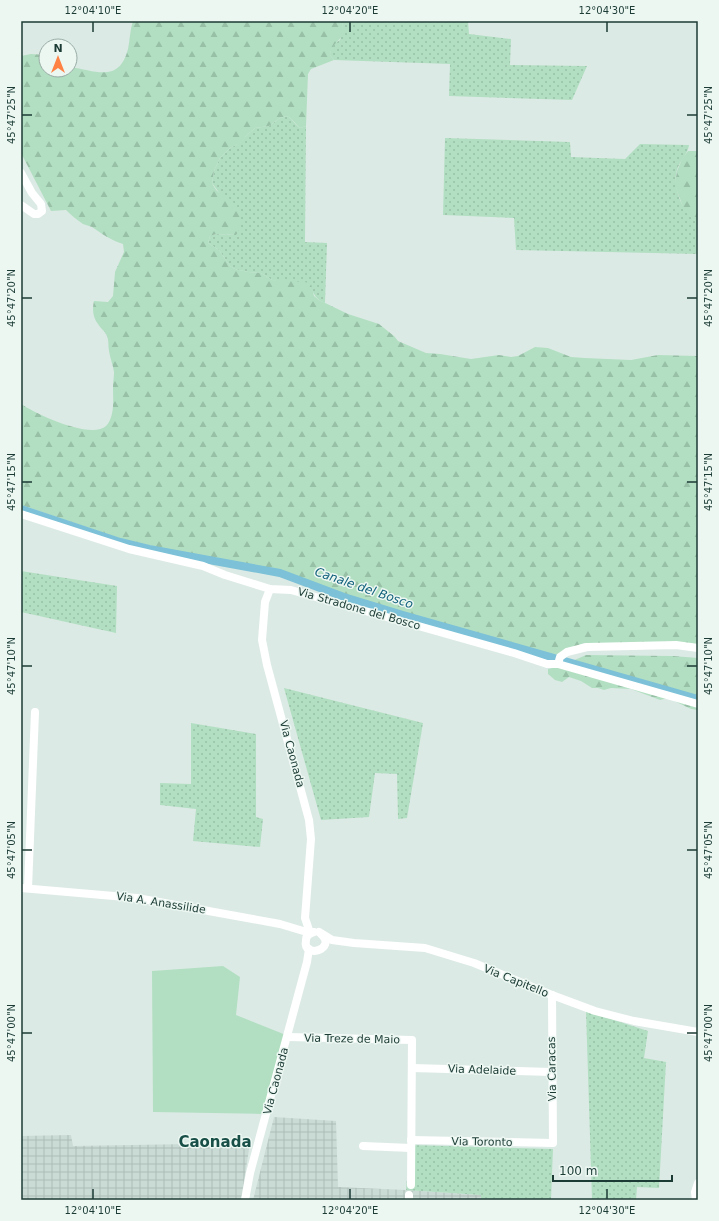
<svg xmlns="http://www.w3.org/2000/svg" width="719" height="1221" font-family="'DejaVu Sans',sans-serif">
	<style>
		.industrial { fill: url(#industrial-grid) }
		.grass { fill: url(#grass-dots) }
		.forest { fill: url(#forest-firs) }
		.green { fill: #b2dfc2 }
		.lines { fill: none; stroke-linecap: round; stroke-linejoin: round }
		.canal { stroke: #7cc1d7; stroke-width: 8 }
		.minor { stroke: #fff; stroke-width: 8 }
		.ticks { fill: none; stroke: #1c3b35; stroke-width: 1.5 }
		.labels { text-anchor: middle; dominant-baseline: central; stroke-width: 3; stroke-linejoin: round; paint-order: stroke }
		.street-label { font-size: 11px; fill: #1c3b35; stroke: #ecf7f2 }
		.water-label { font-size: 12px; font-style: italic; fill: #11617c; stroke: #ecf7f2 }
		.district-label { font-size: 15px; font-weight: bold; fill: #174e46; stroke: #ecf7f2 }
		.neatline { fill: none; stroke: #1c3b35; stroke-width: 1.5 }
		.ticks-label { font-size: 10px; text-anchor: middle; fill: #1c3b35 }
	</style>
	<defs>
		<pattern id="industrial-grid" width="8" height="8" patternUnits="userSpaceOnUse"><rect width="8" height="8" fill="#cadad4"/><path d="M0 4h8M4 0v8" fill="none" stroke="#adbcb7"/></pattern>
		<pattern id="grass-dots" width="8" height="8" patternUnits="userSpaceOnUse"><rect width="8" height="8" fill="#b2dfc2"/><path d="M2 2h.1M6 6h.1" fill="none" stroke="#98c0a7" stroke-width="1.8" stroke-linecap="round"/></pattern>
		<pattern id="forest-firs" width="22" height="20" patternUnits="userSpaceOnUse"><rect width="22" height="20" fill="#b2dfc2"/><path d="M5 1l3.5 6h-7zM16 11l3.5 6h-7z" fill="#98c0a7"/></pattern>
	</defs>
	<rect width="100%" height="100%" fill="#dceae5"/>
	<g class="industrial">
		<polygon points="274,1117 336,1121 338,1187 406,1190 481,1195 481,1200 253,1200"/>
		<polygon points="71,1135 73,1146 250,1143 241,1200 21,1200 21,1136"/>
	</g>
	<g class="grass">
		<path d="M342,21h126l1,13 42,5 -1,26 77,1 -15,34 -123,-4 1,-32 -116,-4 -4,-5c1,-8 3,-11 10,-15l3,-11z"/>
		<path d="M287,116c6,3 7,8 13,12l6,-2 -1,116 22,1 -2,60c-7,-3 -10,-6 -13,-13l-40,-10 -11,-7 -13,-1 -13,-3 -5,-3 -11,-16 -11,-7 2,-7 6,-2 19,1 -9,-38 -6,-3 -8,-11 2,-12 6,-13 10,-10 11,-6 5,-6 9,-8 14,-2 11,-8z"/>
		<path d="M445,138l125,4 1,15 54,2 15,-15 49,1c-1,9 -9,15 -12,25 -4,13 2,33 11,43 3,4 7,7 10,12v29l-182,-4 -2,-32 -71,-3z"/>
		<polygon points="21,571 117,586 116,633 21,612"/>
		<polygon points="284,688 423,723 407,818 398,819 397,774 375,773 369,817 321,820"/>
		<polygon points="191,723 256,734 256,817 263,819 260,847 193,841 196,809 160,805 160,783 191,784"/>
		<polygon points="586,1011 648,1031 644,1058 666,1062 659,1188 637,1187 636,1200 592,1200"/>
		<polygon points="410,1145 553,1149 551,1200 481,1200 481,1195 406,1190"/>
	</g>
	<g class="forest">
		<path d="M133,21h209c5,23 -9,16 -12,34l4,5 -23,9 -3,5 -2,52 -6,2c-5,-4 -7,-9 -13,-12l-7,2 -11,8 -14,2 -9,8 -4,6 -12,6 -10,10 -6,13 -2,12c7,14 11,9 19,17 10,9 13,25 5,35l-20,-1 -6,2 -2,7 11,7 11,16 5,3 13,3 13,1 11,7 33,2 6,2 3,12 5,4 29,14 31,10 15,12 4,5 28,12 14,1 31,5 28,-4 12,2 7,-1 17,-9 13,1 23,9 14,1 46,2 27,-5 40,1v290l-114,-3 -34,14 -196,-57 -55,-23 -30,-9 -55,-8 -92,-21 -101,-34v-101c15,10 70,36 85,22 9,-9 7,-27 7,-39 0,-5 1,-10 1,-15 -1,-7 -4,-14 -5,-21 -1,-5 0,-10 -2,-15 -2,-5 -6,-7 -9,-12 -5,-6 -6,-15 -4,-23l14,1 5,-6 2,-24 9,-20 -1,-8c-12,-4 -21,-10 -31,-17 -3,-1 -6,-2 -9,-3 -6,-4 -12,-9 -17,-14l-15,1 -30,-58v-97l10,-2 15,1v15h24v-3c27,4 49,16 58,-18 2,-10 2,-19 5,-28z"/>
		<polygon points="688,151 698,151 698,225 684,209 677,191 675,184 677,171 682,159"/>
		<polygon points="586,655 673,656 698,658 698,710 691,709 668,698 660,700 631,689 611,688 604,690 598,688 592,688 581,681 569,677 562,682 555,680 548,674 548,669 561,666"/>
	</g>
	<polygon class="green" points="223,966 240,977 236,1015 286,1035 263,1114 153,1112 152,971"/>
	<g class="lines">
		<polyline class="canal" points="21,509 120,542 149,549 280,573 344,597 403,615 698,699"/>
		<g class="minor">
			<polyline points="21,173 32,193 41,204 42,211 38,214 34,214 21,205"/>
			<polyline points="21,514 129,549 203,566 225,575 270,589 291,590 514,653 547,664 558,664 698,704"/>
			<polyline points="270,589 265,602 262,640 267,665 309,820 311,839 305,918 310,933"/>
			<polyline points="558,664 560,657 567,652 587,647 676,645 698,648"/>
			<polyline points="21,888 137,898 280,924 310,933"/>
			<polyline points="28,888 35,712"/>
			<path d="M314,932c-4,1 -8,3 -8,8 -4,20 32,9 15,-6"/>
			<polyline points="319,932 332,940 354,943 425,948 474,963 552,995 595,1011 634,1021 698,1032"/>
			<polyline points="288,1037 412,1040 411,1185"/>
			<polyline points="412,1068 552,1072"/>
			<polyline points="411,1140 553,1143 552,995"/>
			<polyline points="363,1146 411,1148"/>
			<polyline points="245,1200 250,1173 307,962 309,949"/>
			<polyline points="409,1200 409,1195"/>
			<polyline points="696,1200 695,1192 698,1183"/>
		</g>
	</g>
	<path class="ticks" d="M93,22v10M350,22v10M607,22v10M22,115h10M687,115h10M22,298h10M687,298h10M22,482h10M687,482h10M22,666h10M687,666h10M22,850h10M687,850h10M22,1033h10M687,1033h10M93,1189v10M350,1189v10M607,1189v10"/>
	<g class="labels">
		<g class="street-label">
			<text transform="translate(359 609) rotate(16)">Via Stradone del Bosco</text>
			<text transform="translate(292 754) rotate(75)">Via Caonada</text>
			<text transform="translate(161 903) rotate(9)">Via A. Anassilide</text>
			<text transform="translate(516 981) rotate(22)">Via Capitello</text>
			<text transform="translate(352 1039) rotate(1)">Via Treze de Maio</text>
			<text transform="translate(552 1069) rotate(-91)">Via Caracas</text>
			<text transform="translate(482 1070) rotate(2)">Via Adelaide</text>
			<text transform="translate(276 1081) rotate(-75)">Via Caonada</text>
			<text transform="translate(482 1142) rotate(1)">Via Toronto</text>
		</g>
		<g class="water-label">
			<text transform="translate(364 588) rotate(19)">Canale del Bosco</text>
		</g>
		<g class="district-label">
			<text x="215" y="1142">Caonada</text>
		</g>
	</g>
	<rect width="719" height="1221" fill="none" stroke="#ecf7f2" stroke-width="44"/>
	<g transform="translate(58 58)"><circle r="19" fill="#ecf7f2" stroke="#99aca6"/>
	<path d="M0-3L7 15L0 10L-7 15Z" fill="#ff8245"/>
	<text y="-6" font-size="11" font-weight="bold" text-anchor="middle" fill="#1c3b35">N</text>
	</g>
	<path d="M553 1175v6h119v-6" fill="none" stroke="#1c3b35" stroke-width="2"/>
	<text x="559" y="1175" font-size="12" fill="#1c3b35" stroke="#ecf7f2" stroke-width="3" paint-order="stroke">100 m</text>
	<rect x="22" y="22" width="675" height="1177" class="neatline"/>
	<g class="ticks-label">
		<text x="93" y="14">12°04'10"E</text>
		<text x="350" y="14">12°04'20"E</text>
		<text x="607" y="14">12°04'30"E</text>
		<text transform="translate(11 115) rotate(-90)" y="4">45°47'25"N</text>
		<text transform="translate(708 115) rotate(-90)" y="4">45°47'25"N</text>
		<text transform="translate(11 298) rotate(-90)" y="4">45°47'20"N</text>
		<text transform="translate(708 298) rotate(-90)" y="4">45°47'20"N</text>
		<text transform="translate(11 482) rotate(-90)" y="4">45°47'15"N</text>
		<text transform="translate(708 482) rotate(-90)" y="4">45°47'15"N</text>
		<text transform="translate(11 666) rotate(-90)" y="4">45°47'10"N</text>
		<text transform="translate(708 666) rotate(-90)" y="4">45°47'10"N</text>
		<text transform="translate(11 850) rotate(-90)" y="4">45°47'05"N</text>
		<text transform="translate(708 850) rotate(-90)" y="4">45°47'05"N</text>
		<text transform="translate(11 1033) rotate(-90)" y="4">45°47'00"N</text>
		<text transform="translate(708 1033) rotate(-90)" y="4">45°47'00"N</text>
		<text x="93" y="1214">12°04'10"E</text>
		<text x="350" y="1214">12°04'20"E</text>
		<text x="607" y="1214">12°04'30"E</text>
	</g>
</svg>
